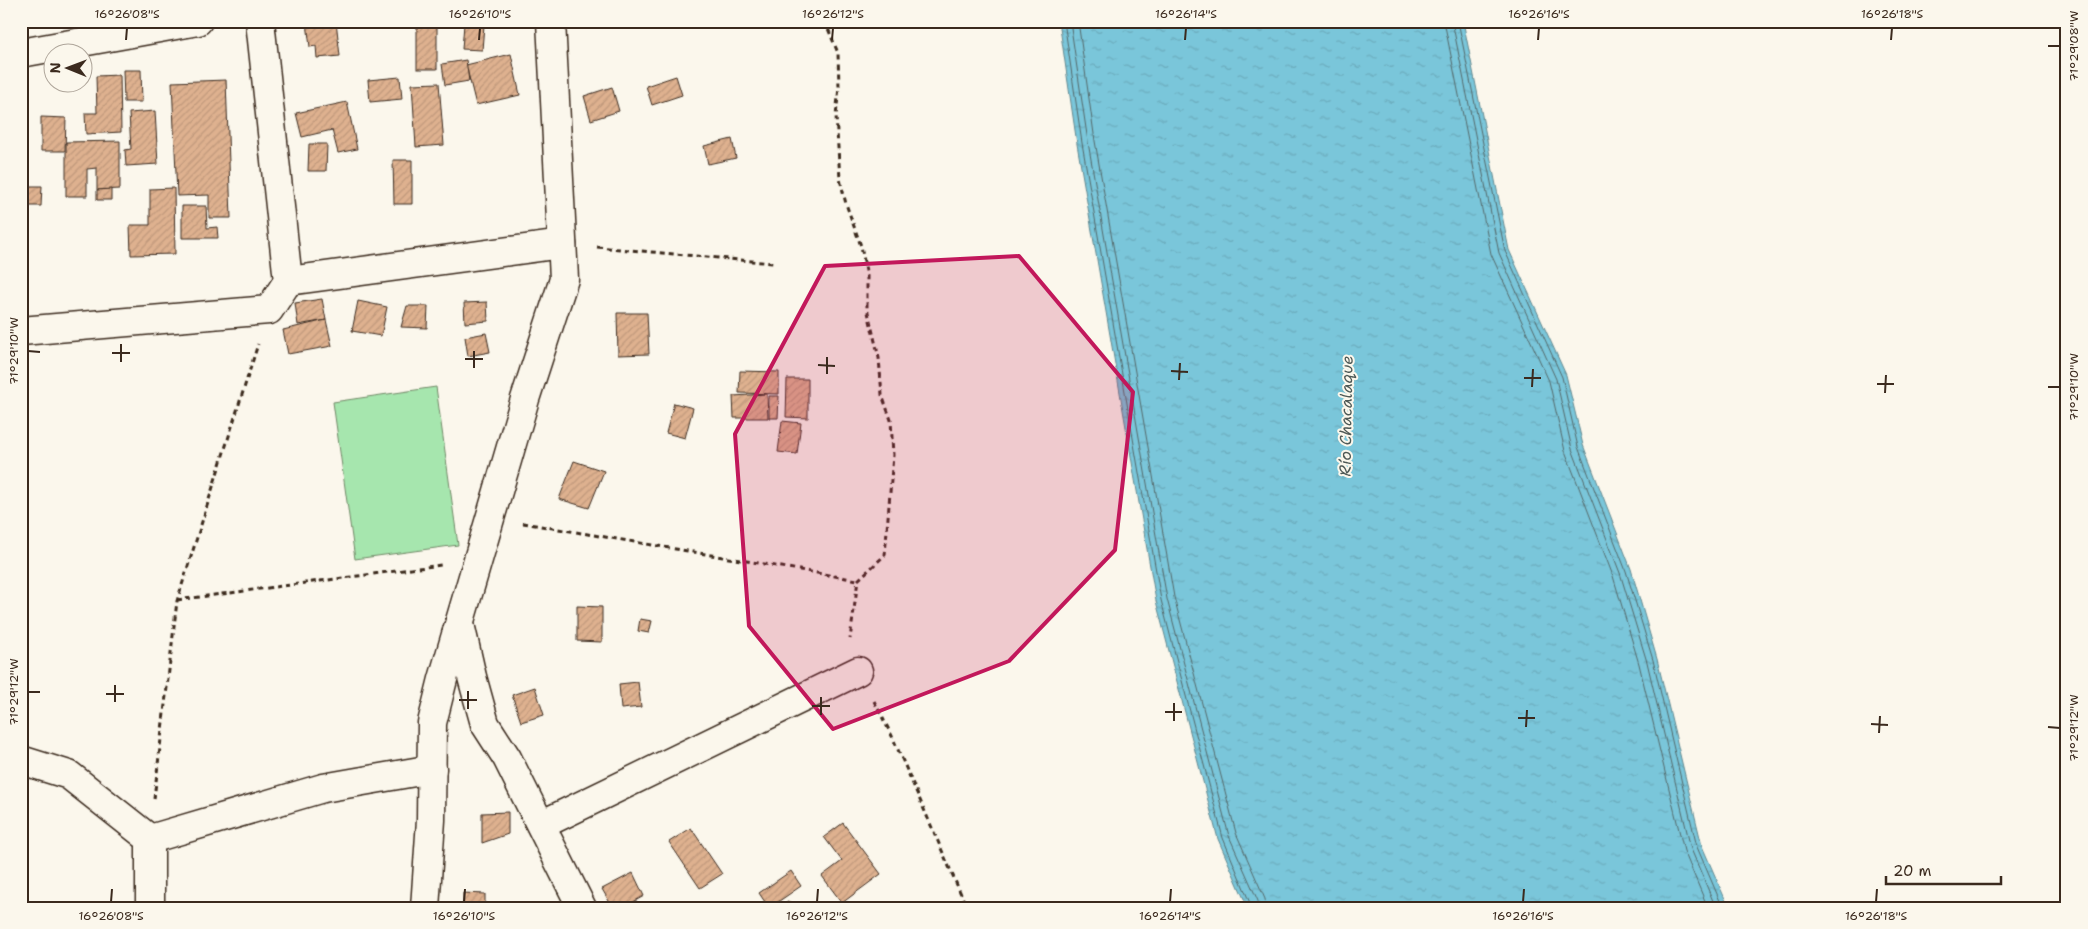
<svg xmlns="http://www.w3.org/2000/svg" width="2088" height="929" font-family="'Shantell Sans',sans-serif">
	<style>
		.pitch { fill: #a6e6ae; stroke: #708866 }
		.water { fill: url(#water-ripples); stroke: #61888f }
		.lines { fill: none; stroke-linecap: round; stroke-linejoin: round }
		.shore { stroke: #546869; stroke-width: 1 }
		.building { fill: url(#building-hatch); stroke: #3b2a1e }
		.street-casing { stroke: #3b2a1e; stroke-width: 31 }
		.path { stroke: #3b2a1e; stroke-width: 3; stroke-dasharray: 5 4; stroke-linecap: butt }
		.street { stroke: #fbf7ec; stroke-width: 28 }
		.marked { fill: #c2185b; fill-opacity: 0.2; stroke: #c2185b; stroke-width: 4; stroke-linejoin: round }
		.ticks { fill: none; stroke: #3b2a1e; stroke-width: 2 }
		.labels { text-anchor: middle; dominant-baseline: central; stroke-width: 4; stroke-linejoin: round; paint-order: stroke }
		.water-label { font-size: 16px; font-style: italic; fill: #4e5956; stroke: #fbf7ec }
		.neatline { fill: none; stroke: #3b2a1e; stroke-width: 2 }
		.ticks-label { font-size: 12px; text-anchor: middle; fill: #3b2a1e }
	</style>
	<defs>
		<pattern id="water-ripples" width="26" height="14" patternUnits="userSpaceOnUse" patternTransform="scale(1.25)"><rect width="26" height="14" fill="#7ac6da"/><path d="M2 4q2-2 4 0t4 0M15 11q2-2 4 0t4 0" fill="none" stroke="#6aaabb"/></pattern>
		<pattern id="building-hatch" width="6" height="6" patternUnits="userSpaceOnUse" patternTransform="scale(1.25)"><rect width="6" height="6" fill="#deb18f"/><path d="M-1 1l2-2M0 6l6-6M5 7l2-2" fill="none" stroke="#bf987b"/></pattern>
	</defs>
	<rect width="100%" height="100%" fill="#fbf7ec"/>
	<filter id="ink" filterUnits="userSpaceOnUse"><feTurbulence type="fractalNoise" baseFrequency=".02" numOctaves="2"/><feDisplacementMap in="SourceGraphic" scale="10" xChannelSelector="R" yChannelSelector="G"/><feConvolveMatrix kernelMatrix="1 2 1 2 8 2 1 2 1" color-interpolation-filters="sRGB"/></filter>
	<g filter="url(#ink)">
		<polygon class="pitch" points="436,387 458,545 355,559 333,402"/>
		<polygon class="water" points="1059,21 1463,21 1509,250 1566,375 1583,445 1631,569 1657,659 1702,846 1729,908 1248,908 1218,839 1156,601 1077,144"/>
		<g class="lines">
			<g class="shore">
				<polyline points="1064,21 1082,143 1161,600 1223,838 1252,908"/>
				<polyline points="1070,21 1088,142 1167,599 1229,836 1258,901 1259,908"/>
				<polyline points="1078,21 1095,141 1174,597 1236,833 1265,899 1266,908"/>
				<polyline points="1444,21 1491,254 1549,381 1565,451 1613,576 1639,664 1684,851 1708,908"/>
				<polyline points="1452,21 1499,253 1556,379 1572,449 1620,573 1647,662 1691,849 1716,908"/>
				<polyline points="1458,21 1505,251 1562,377 1578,447 1626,571 1653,660 1697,847 1723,908"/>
			</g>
		</g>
		<g class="building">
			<polygon points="336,21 340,56 317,58 316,46 310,47 307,23"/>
			<polygon points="464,24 484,25 482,50 462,49"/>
			<rect x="417" y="27" width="20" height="42"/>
			<polygon points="511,54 520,95 476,105 466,65"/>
			<polygon points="466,60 469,81 445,85 442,64"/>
			<polygon points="123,70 141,70 142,102 124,102"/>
			<polygon points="120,75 121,132 86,134 85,113 97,113 96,76"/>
			<polygon points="676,76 682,95 652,105 646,86"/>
			<polygon points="400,77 402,99 370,102 368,80"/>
			<polygon points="226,80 231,218 209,218 209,195 177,196 172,82"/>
			<polygon points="439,83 444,145 416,147 412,84"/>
			<polygon points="612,87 619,111 591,120 584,96"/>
			<polygon points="347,102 357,149 338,153 332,130 302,137 296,113"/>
			<polygon points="155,111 158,164 126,166 125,150 131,149 129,113"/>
			<polygon points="41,117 66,118 65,151 41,151"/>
			<polygon points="732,139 736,158 708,164 704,146"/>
			<polygon points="120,141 120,189 97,190 97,168 87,169 87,196 66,196 66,142"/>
			<polygon points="309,144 327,144 326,171 308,171"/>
			<polygon points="393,160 412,160 412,204 394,204"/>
			<polygon points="21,186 42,186 41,206 21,206"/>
			<polygon points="174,188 175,254 131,255 130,225 150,225 150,189"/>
			<polygon points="111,189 111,200 97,200 97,190"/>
			<polygon points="182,206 206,206 207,228 217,227 218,238 182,238"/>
			<polygon points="322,299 326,320 298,325 295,303"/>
			<polygon points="358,301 387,307 381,336 352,331"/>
			<polygon points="487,302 488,321 465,323 464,303"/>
			<polygon points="407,306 428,306 427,328 401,327"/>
			<polygon points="617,313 647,313 649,354 618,355"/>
			<polygon points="326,320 332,346 288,354 283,330"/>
			<polygon points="486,333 490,352 468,356 465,337"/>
			<polygon points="740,371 779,372 779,394 739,393"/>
			<polygon points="787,379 808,379 808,418 786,417"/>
			<polygon points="767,394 768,418 734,418 733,396"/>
			<polygon points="769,396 779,396 778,418 769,418"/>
			<polygon points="674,403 693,408 685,438 666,433"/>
			<polygon points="782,421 801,423 797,454 778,452"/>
			<polygon points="574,461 604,471 589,508 559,499"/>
			<polygon points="577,606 602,607 602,642 577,641"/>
			<polygon points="640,619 652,621 649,633 638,631"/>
			<polygon points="638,682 641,707 621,709 619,684"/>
			<polygon points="535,687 544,715 521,722 512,695"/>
			<polygon points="508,812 508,834 482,843 482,813"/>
			<polygon points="843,823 881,874 842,903 822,876 842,861 824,837"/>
			<polygon points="691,828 722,874 700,888 669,842"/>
			<polygon points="791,871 801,886 769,908 759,893"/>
			<polygon points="633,873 644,896 622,908 613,908 602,889"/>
			<polygon points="463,893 485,894 485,908 463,908"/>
			<polygon points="789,901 794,908 780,908"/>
		</g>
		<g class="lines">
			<g class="street-casing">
				<g id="street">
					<polyline points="21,53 198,21"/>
					<polyline points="288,281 562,244"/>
					<polyline points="21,331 269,310 288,281 260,21"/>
					<polyline points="460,624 472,677 485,724 507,758 582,908"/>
					<polyline points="21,760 69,775 150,839"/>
					<polyline points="541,825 858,671"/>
					<polyline points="150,839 323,788 432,769"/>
					<polyline points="150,839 150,908"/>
					<polyline points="425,908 431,820 432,723 443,679 525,399 564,279 551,21"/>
				</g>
			</g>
			<g class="path">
				<polyline points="825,21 838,53 839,87 836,116 840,179 846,204 861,246 867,276 867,308 879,358 882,395 891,420 893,455 885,555 858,580 850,639"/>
				<polyline points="597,247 773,263"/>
				<polyline points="523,523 858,580"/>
				<polyline points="177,600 441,565"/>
				<polyline points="874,701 892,736 967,908"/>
				<polyline points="154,799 177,601 258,344"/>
			</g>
			<use href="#street" class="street"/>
		</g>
	</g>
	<path class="marked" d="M1019,256l114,136 -18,158 -106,111 -176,68 -84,-103 -14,-192 90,-168z"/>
	<path class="ticks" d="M126,40l1,-12M479,40l1,-12M832,40l1,-12M1185,40l1,-12M1538,40l1,-12M1891,40l1,-12M2048,46h12M28,351l12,1M112,353h18M465,359h18M121,362v-18M818,365l17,1M474,368v-17M1171,371l17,1M827,374v-17M1524,378h17M1179,380l1,-17M1877,384h17M1532,387l1,-18M2048,387h12M1885,393l1,-18M28,692h12M106,694h18M459,700h18M115,702v-17M812,706h18M468,709v-18M1165,712h17M821,715v-18M1518,718h17M1174,721v-18M1871,724l17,1M1526,727l1,-17M2048,727l12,1M1879,733l1,-17M111,902l1,-13M464,902l1,-13M817,902l1,-13M1170,902l1,-13M1523,902l1,-13M1876,902l1,-13"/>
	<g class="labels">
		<g class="water-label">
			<text transform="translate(1346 416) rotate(-89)">Río Chacalaque</text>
		</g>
	</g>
	<rect width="2088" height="929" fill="none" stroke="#fbf7ec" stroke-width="55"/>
	<g transform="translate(68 68) rotate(271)"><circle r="24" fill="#fbf7ec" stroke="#aea59a"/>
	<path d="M0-4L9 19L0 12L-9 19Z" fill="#3b2a1e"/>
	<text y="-8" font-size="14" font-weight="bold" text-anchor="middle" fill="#3b2a1e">N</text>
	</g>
	<path d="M1886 876v8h115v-8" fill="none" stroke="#3b2a1e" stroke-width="2.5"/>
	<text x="1893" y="876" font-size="15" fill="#3b2a1e" stroke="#fbf7ec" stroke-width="4" paint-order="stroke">20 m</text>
	<rect x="28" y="28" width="2032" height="874" class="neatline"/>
	<g class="ticks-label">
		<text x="127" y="18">16°26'08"S</text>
		<text x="480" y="18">16°26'10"S</text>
		<text x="833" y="18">16°26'12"S</text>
		<text x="1186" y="18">16°26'14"S</text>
		<text x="1539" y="18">16°26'16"S</text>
		<text x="1892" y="18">16°26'18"S</text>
		<text transform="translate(2074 46) rotate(-90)" y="4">71°29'08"W</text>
		<text transform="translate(14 351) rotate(-90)" y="4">71°29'10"W</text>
		<text transform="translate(2074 387) rotate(-90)" y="4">71°29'10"W</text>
		<text transform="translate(14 692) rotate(-90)" y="4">71°29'12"W</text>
		<text transform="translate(2074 728) rotate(-90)" y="4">71°29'12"W</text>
		<text x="111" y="920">16°26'08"S</text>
		<text x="464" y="920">16°26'10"S</text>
		<text x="817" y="920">16°26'12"S</text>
		<text x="1170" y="920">16°26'14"S</text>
		<text x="1523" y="920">16°26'16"S</text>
		<text x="1876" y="920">16°26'18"S</text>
	</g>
</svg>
